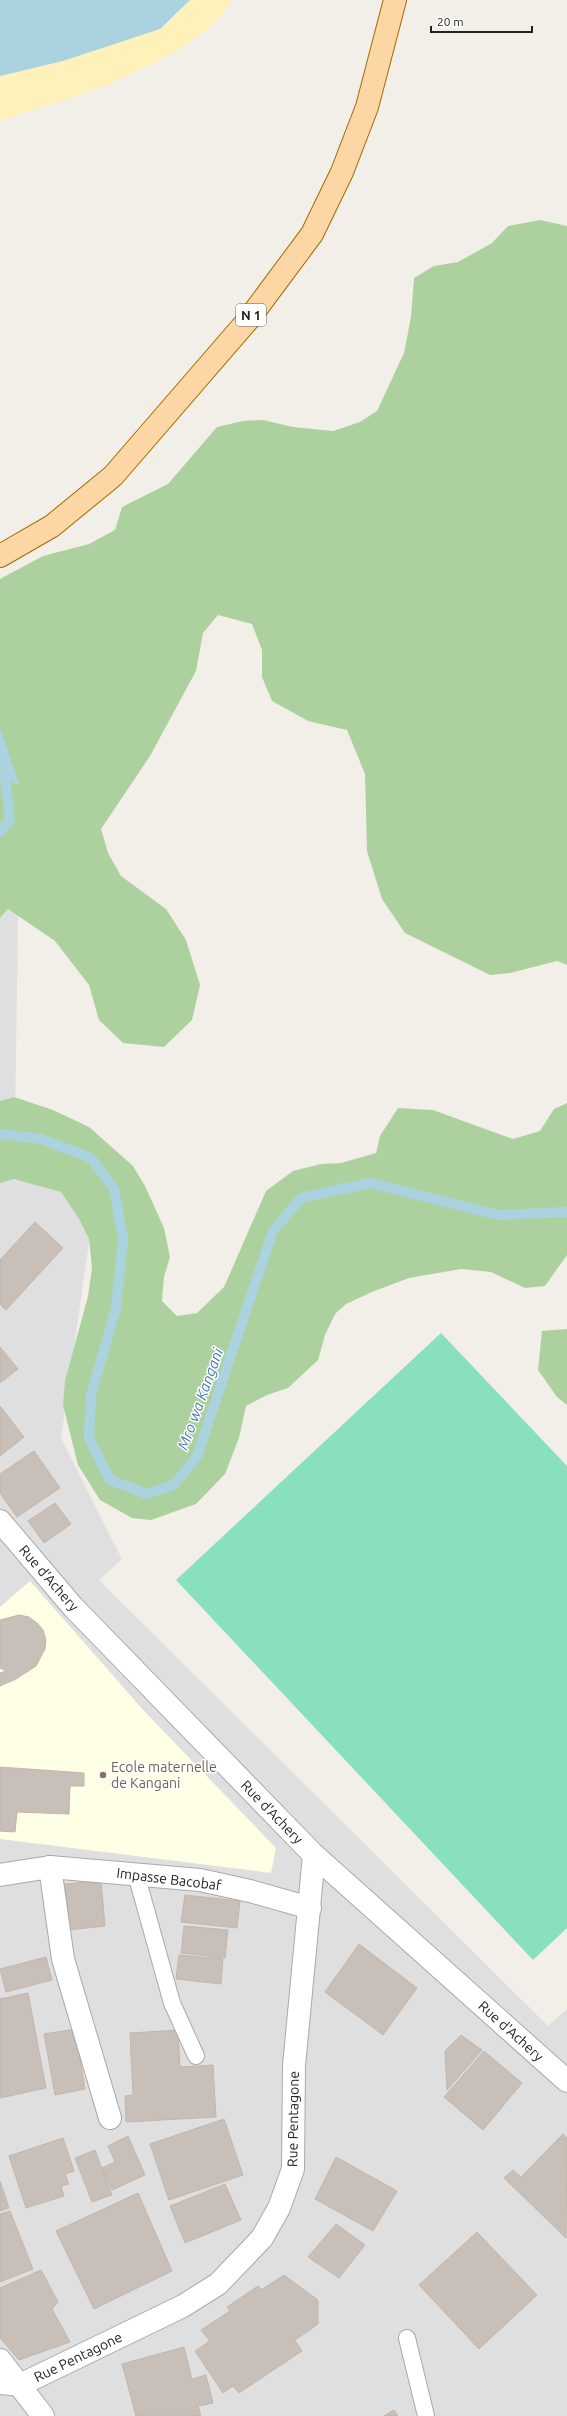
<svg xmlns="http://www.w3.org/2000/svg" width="567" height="2416" font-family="Ubuntu,sans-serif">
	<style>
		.residential { fill: #e0dfdf }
		.education { fill: #ffffe5 }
		.forest { fill: #add19e }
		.sand { fill: #fff1ba }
		.pitch { fill: #88e0be }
		.water { fill: #aad3df }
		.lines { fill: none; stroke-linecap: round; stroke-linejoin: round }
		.stream { stroke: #aad3df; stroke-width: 10 }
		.building { fill: #c7bfb8; stroke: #c4b6ab }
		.service-casing { stroke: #a9a9a9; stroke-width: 18 }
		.minor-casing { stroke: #a9a9a9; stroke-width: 24 }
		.primary-casing { stroke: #a06b00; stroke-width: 24 }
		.service { stroke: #fff; stroke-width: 16 }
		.minor { stroke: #fff; stroke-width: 22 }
		.primary { stroke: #fcd6a4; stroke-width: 22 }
		.education-dot { fill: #8d6e63; stroke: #fff; stroke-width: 1.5 }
		.labels { text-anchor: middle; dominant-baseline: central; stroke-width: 3; stroke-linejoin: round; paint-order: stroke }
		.shield { fill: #fff; stroke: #646464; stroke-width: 1 }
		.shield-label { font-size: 13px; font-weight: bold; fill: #222 }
		.street-label { font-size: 14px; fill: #222; stroke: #fff }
		.education-label { font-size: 14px; fill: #785e54; stroke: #fff; text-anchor: start }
		.water-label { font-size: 15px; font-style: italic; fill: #4a7aab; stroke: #fff }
	</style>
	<rect width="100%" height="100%" fill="#f2efe9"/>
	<polygon class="residential" points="0,775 20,786 15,1121 90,1236 61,1438 122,1559 99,1580 548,2026 567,2009 567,2416 0,2416"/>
	<polygon class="education" points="30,1581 144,1711 276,1848 271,1873 0,1839 0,1607"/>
	<g class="forest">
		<polygon points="540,220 567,226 567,965 557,961 510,973 490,975 405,933 382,899 367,851 365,774 347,730 308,721 272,701 262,677 262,650 252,624 218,615 203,633 196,671 150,756 101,829 108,853 121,876 166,909 186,940 200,985 192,1020 164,1047 123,1043 99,1020 89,985 55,941 8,909 0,918 0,579 43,556 89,544 115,530 122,507 168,484 217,427 243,421 263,420 293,427 333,431 360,422 377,411 404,353 411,317 414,278 434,266 458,262 492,243 508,226"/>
		<polygon points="14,1097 53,1110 89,1127 133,1166 145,1186 164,1228 170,1257 164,1277 162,1301 177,1316 197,1313 224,1287 266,1191 293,1171 321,1164 341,1163 376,1153 380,1136 398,1108 433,1110 513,1139 540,1131 554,1109 567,1103 567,1255 545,1286 525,1288 491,1272 461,1269 409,1278 372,1292 346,1304 335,1314 325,1335 318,1360 288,1388 267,1395 246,1406 239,1438 225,1474 196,1504 151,1520 132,1518 100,1500 78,1465 63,1405 65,1381 88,1296 92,1268 89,1239 79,1219 61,1192 14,1179 0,1183 0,1101"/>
		<polygon points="567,1329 567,1405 557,1397 538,1370 542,1331"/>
	</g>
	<path class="sand" d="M190,0h42c-40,64 -163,99 -232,120v-44l63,-15 97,-32z"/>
	<polygon class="pitch" points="441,1333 567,1466 567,1928 533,1960 176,1580"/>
	<g class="water">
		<polygon points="0,0 190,0 160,29 63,61 0,76"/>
		<polygon points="0,728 20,786 0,775"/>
	</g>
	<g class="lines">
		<g class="stream">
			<polyline points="0,760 4,767 10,820 0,832"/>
			<polyline points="0,1134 41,1139 91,1158 114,1189 123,1239 116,1308 91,1395 89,1438 110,1480 147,1494 174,1485 197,1456 273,1231 301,1198 370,1183 498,1215 567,1212"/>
		</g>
	</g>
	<g class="building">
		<polygon points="35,1222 63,1248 6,1310 0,1304 0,1260"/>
		<polygon points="0,1347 18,1369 0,1383"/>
		<polygon points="0,1406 24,1437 0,1456"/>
		<polygon points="34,1451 60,1488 17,1517 0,1493 0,1474"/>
		<polygon points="55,1503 71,1524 44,1543 28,1521"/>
		<polygon points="19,1615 29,1617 37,1623 43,1630 46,1640 45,1649 36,1666 16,1679 0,1686 0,1673 6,1671 0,1668 0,1620"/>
		<polygon points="0,1767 84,1773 84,1786 70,1786 69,1814 17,1812 15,1832 0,1831"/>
		<polygon points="101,1881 105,1926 68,1930 64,1884"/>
		<polygon points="185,1895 240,1901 237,1928 181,1922"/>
		<polygon points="184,1926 228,1930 225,1958 181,1953"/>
		<polygon points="359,1944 417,1988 383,2035 325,1992"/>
		<polygon points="179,1955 223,1959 221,1984 176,1979"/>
		<polygon points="46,1957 52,1980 6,1992 0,1969"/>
		<polygon points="28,1993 46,2088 0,2098 0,1999"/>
		<polygon points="75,2029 85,2089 55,2095 44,2034"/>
		<polygon points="178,2030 180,2067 213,2065 216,2117 126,2122 125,2096 133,2095 130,2033"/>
		<polygon points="461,2035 482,2050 447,2090 445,2051"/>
		<polygon points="484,2051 522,2083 483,2130 444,2097"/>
		<polygon points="224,2119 243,2175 169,2200 150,2144"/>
		<polygon points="563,2134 567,2138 566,2238 504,2178 513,2170 521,2177"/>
		<polygon points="128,2136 145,2175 112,2190 102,2168 115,2162 108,2146"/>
		<polygon points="63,2138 74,2171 65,2174 69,2184 61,2186 64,2196 26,2208 9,2156"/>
		<polygon points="95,2150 112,2195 92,2202 75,2158"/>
		<polygon points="336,2157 397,2191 373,2231 315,2199"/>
		<polygon points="0,2181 9,2208 0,2211"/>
		<polygon points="225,2184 241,2220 185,2243 170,2206"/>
		<polygon points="138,2193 172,2271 94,2309 56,2231"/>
		<polygon points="10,2211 33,2269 0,2282 0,2214"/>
		<polygon points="336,2224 365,2245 339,2278 308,2257"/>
		<polygon points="477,2232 537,2295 479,2349 419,2285"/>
		<polygon points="41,2270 58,2302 52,2309 70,2342 19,2360 0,2338 0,2288"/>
		<polygon points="284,2275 318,2300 318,2324 295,2340 302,2351 239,2393 233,2386 223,2393 195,2351 210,2341 201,2330 230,2311 227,2307 258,2286 261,2290"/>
		<polygon points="184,2347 192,2379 206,2375 213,2403 198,2406 201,2416 136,2416 122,2364"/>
		<polygon points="394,2410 398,2416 384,2416"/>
	</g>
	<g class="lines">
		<g class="service-casing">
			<g id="service">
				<polyline points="136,1874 172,2003 196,2056"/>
				<polyline points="407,2338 426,2416"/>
			</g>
		</g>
		<g class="minor-casing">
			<g id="minor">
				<polyline points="0,1521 73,1607 314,1855 567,2081"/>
				<polyline points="50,1867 63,1959 110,2118"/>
				<polyline points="0,1875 50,1867 200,1880 250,1891 310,1908"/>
				<polyline points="0,2360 43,2416"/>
				<polyline points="0,2383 20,2385 183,2306 218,2284 262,2238 279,2208 293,2169 294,2066 314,1855"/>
			</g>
		</g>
		<g class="primary-casing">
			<polyline id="primary" points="0,556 52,526 113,476 248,320 312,234 342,172 367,107 395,0"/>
		</g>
		<use href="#service" class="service"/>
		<use href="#minor" class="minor"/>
		<use href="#primary" class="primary"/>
	</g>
	<circle class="education-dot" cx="103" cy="1775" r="4"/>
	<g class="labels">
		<rect class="shield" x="236" y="304" width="30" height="22" rx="3"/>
		<g class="shield-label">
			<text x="251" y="315">N 1</text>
		</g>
		<g class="street-label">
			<text transform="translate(49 1578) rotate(49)">Rue d'Achery</text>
			<text transform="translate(272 1812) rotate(46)">Rue d'Achery</text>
			<text transform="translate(169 1879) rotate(7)">Impasse Bacobaf</text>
			<text transform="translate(511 2031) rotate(42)">Rue d'Achery</text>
			<text transform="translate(293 2119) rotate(-89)">Rue Pentagone</text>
			<text transform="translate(78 2357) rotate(-26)">Rue Pentagone</text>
		</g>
		<g class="education-label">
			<text x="111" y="1767">Ecole maternelle<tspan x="111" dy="16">de Kangani</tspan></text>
		</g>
		<g class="water-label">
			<text transform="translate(200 1399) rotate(-70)">Mro wa Kangani</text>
		</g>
	</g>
	<path d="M431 26v6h101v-6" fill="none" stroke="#222222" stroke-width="2"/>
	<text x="437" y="26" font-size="12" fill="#222222" stroke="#ffffff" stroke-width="3" paint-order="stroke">20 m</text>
</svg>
